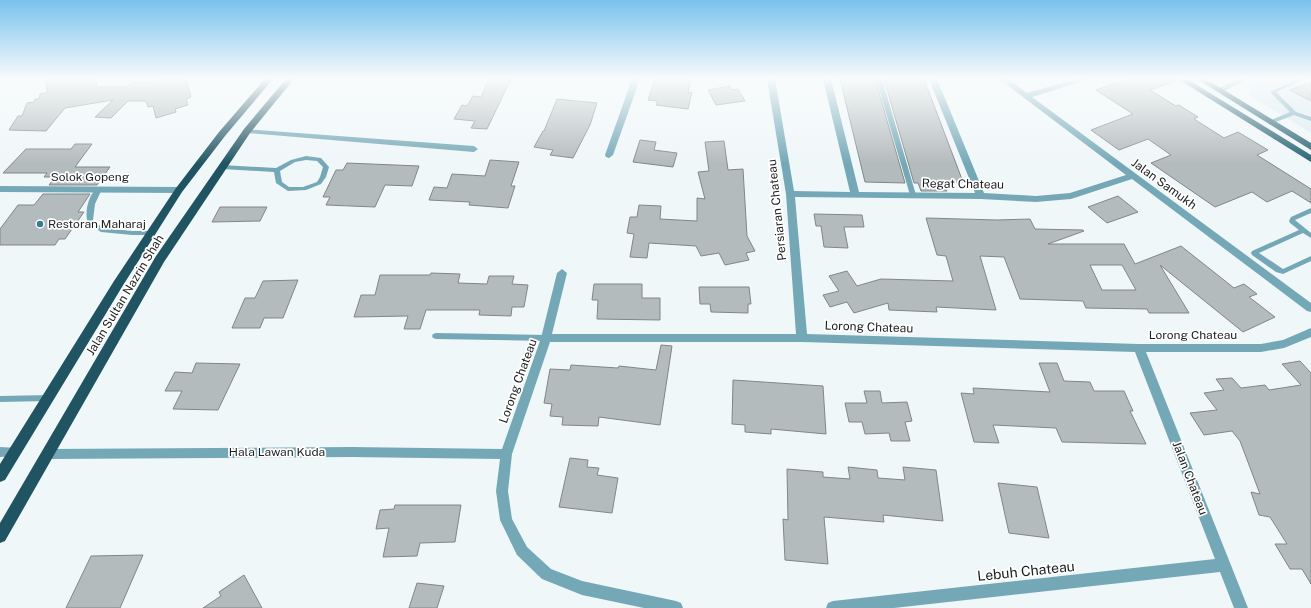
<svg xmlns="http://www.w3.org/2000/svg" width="1311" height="608" font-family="'Public Sans',sans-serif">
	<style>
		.built { fill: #dcebf0 }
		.building { fill: #b4bbbd; stroke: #818789; fill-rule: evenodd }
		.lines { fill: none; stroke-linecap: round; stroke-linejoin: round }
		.service { fill: #75a8b7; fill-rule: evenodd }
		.minor { fill: #75a8b7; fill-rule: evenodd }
		.primary { fill: #266172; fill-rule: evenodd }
		.trunk { fill: #205462; fill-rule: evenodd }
		.poi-dot { fill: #397b8d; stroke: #fff; stroke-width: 1.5 }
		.labels { text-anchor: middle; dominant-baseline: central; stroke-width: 3.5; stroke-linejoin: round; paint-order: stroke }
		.street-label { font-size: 12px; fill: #1c1e1f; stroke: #fff }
		.poi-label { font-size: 12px; fill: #1c1e1f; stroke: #fff; text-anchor: start }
		.near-street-label { font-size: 14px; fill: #1c1e1f; stroke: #fff }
	</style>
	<rect width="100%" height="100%" fill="#f0f7f9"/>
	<polygon class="built" points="1269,79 1311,79 1311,133 1249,95 1250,85"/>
	<g class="building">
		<polygon points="46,79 96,79 97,87 127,87 132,82 151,82 162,79 186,79 191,97 186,99 188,105 175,109 176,112 156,118 153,106 148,107 146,101 128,101 111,118 95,117 113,100 65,108 46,131 9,130 18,116 22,116 27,103 34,102 35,99 39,99 40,94 47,93"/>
		<polygon points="489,79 511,79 487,129 471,128 475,121 454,119 462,105 467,106 473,96 481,97"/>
		<polygon points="655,79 691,79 688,93 692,92 688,109 656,105 658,101 648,100"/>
		<polygon points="840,79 875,79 905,183 865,182"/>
		<polygon points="884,79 924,79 963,182 944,182 947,191 921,191 918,183 914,183"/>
		<polygon points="1128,79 1175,79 1175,81 1150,90 1176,106 1179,105 1198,117 1194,119 1224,138 1238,132 1268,150 1257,155 1311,189 1311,203 1292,191 1267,202 1252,192 1215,207 1151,163 1171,155 1148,139 1119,150 1091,130 1133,114 1096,90"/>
		<polygon points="1311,82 1311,101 1290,90"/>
		<polygon points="730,86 732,90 738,89 745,101 716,105 708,90"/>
		<polygon points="557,99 597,103 590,125 573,158 550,155 553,150 534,147 543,131 544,131"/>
		<polygon points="640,140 656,142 654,150 677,153 673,167 633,162"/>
		<polygon points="724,141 728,170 743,169 747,236 755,251 746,253 749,260 725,265 719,253 701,256 696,246 649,243 647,258 630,257 634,234 627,233 630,217 637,217 639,205 661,206 660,219 697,221 697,198 705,199 698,172 709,171 705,142"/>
		<polygon points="75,144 92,144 75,167 110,167 97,185 49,185 55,177 44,177 47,173 3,173 26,149 71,149"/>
		<polygon points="490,160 519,162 511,186 515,186 508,208 469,205 470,202 429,200 434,187 447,188 452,174 485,176"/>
		<polygon points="347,163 419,166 412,186 385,185 375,207 326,205 330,197 323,197 336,170 343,170"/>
		<polygon points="43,194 90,194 78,212 84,212 65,239 59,239 55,245 0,245 0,229 18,205 34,205"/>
		<polygon points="1118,196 1138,212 1107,223 1088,207"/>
		<polygon points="220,207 267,207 260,221 212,222"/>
		<polygon points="814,214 862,215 864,227 844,227 848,248 824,247 821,226 816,226"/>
		<path d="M926,218l71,2 33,-1 5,10 48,1 1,1 -36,13h76l11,20 46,-18 53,42 10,-4 13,10 -8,3 26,20 -32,15 -83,-67 29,48h-40l-2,-4 -61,-1 -3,-7 -63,-2 -16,-42 -24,-1 16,54 -60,-3 1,5 -48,-2 -1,-7 -34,10 -7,-11 -17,5 -7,-12 16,-4 -10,-15 18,-5 10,15 24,-7 72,2 -7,-25 -9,-1zM1090,265h32l14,25h-34z"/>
		<polygon points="431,273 460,274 458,283 487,284 489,276 514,276 512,284 528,285 524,307 512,307 511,316 479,315 480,310 426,310 420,329 404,329 408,316 354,317 361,295 375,295 380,275 430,275"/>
		<polygon points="298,280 283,318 264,318 260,328 232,328 245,298 255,298 263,281"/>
		<polygon points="594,284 642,284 642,298 660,298 660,320 597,319 598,300 592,300"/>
		<polygon points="699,287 749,287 751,304 748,304 748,313 711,312 710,304 700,304"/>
		<polygon points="661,345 672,346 660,425 599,417 598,426 562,425 563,417 550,416 552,404 544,403 550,369 570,370 571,365 618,368 619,366 656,370"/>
		<polygon points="1300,361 1311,373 1311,584 1302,569 1290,569 1275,544 1287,544 1270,517 1259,515 1251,492 1260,494 1240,441 1232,431 1204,435 1190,413 1217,410 1204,393 1224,390 1216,379 1232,378 1241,388 1265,385 1269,390 1301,385 1282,364"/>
		<polygon points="196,363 240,364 218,410 173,409 182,391 165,391 175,372 192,373"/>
		<polygon points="1039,363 1057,363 1064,381 1090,382 1094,391 1124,391 1133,411 1130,411 1146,444 1062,442 1056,428 993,425 999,443 974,442 961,393 974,394 973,388 1050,392"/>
		<polygon points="733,380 823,386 826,434 771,429 771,434 745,432 745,425 732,424"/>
		<polygon points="864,391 880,391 882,403 907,402 912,421 905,422 910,441 891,441 889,433 865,434 862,422 849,422 845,403 867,403"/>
		<polygon points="570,458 588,460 587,467 599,468 597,475 618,478 612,513 559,507"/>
		<polygon points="848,467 877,470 878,478 905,480 903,467 936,470 943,521 883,515 884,522 824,517 828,564 785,560 783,519 788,520 787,469 823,472 823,477 850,479"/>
		<polygon points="998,483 1037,487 1049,538 1009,533"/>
		<polygon points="395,505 461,505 455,542 420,543 417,556 383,557 389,528 376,529 380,510 394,509"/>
		<polygon points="143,555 120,608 66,608 91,556"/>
		<polygon points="244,575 262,608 203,608 221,596 219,592"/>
		<polygon points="417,583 444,586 437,608 409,608"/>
	</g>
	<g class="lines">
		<g class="service">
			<polygon points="876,79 882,79 916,195 915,196 911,196 910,195"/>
			<polygon points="1298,79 1305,79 1276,92 1296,112 1311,117 1311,121 1294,115 1273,123 1269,123 1269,121 1290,112 1270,92"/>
			<path d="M306,156l15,2 8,9 -3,10 -5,7 -15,6 -18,1 -12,-8 -2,-11 -52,-3 -3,-2 3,-2 54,3 15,-8zM306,160l11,1 6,6 -3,10 -3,5 -14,5h-14l-7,-5 -2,-11 15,-9z"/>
			<path d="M99,187l3,2 -7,15 -2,16 10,8 29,3h22l1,2 -1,2h-22l-31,-3 -13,-9c-4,-11 1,-31 11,-36z"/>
			<polygon points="1311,208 1311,213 1295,220 1311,233 1311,238 1303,233 1259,253 1283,269 1311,256 1311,261 1283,274 1276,272 1252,255 1251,253 1252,251 1299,230 1290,223 1289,221 1291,217"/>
			<polygon points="436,333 546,335 549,336 550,338 549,340 546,341 436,339 433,338 432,336 433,334"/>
			<polygon points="49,395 52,396 53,398 52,400 49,401 0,402 0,396"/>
		</g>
		<g class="minor">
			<polygon points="632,79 640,79 613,155 609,158 606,157 605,155"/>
			<polygon points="767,79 775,79 794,191 850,192 823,79 831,79 859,192 975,193 929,79 937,79 984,193 1036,196 1070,193 1126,175 999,79 1008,79 1027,93 1077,79 1089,79 1032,97 1311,303 1311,312 1307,311 1132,179 1071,199 1036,202 981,199 795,197 807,334 1139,344 1261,344 1283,340 1311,328 1311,337 1284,348 1261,352 1146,352 1248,608 1234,608 1220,572 894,608 826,608 828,603 833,601 1215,559 1135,352 802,342 550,342 512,454 508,491 512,519 527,547 551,569 582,581 676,601 681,603 683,608 644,608 582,595 542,579 517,555 500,520 496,491 500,459 351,457 48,459 44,458 42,454 44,450 48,449 351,447 502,449 541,338 557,273 562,269 567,273 552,334 796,334 786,194"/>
			<polygon points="1238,79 1248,79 1222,92 1219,92 1215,90"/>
			<polygon points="244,129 474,146 478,149 474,152 247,133 243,131"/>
			<polygon points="0,186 179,187 183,190 179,193 0,192"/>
			<polygon points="0,447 18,448 20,452 18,456 0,457"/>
		</g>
		<g class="primary">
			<polygon points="1178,79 1187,79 1311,155 1311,162"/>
			<polygon points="1197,79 1206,79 1311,143 1311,150"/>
		</g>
		<g class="trunk">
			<polygon points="265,79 273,79 225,136 182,192 122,287 5,480 0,482 0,464 114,281 176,188 219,132"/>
			<polygon points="286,79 294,79 250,133 164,262 5,541 0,543 0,523 156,256 244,129"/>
		</g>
	</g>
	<linearGradient id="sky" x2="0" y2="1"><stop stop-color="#79c2ed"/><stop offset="0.48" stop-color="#f8fbfc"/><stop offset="1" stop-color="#f8fbfc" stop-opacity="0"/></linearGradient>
	<rect width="1311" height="164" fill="url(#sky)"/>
	<circle class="poi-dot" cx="40" cy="224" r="4"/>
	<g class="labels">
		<g class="street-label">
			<text x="90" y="177">Solok Gopeng</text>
			<text transform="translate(963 184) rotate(1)">Regat Chateau</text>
			<text transform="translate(1164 184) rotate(36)">Jalan Samukh</text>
			<text transform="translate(777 210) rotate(-96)">Persiaran Chateau</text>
			<text transform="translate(125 295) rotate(-59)">Jalan Sultan Nazrin Shah</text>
			<text transform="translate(869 327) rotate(2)">Lorong Chateau</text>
			<text x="1193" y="335">Lorong Chateau</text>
			<text transform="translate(518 381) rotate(-70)">Lorong Chateau</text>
			<text x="277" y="452">Hala Lawan Kuda</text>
			<text transform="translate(1190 478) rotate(69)">Jalan Chateau</text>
		</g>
		<g class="poi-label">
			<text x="48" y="224">Restoran Maharaj</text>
		</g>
		<g class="near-street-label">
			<text transform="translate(1026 571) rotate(-6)">Lebuh Chateau</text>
		</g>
	</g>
</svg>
